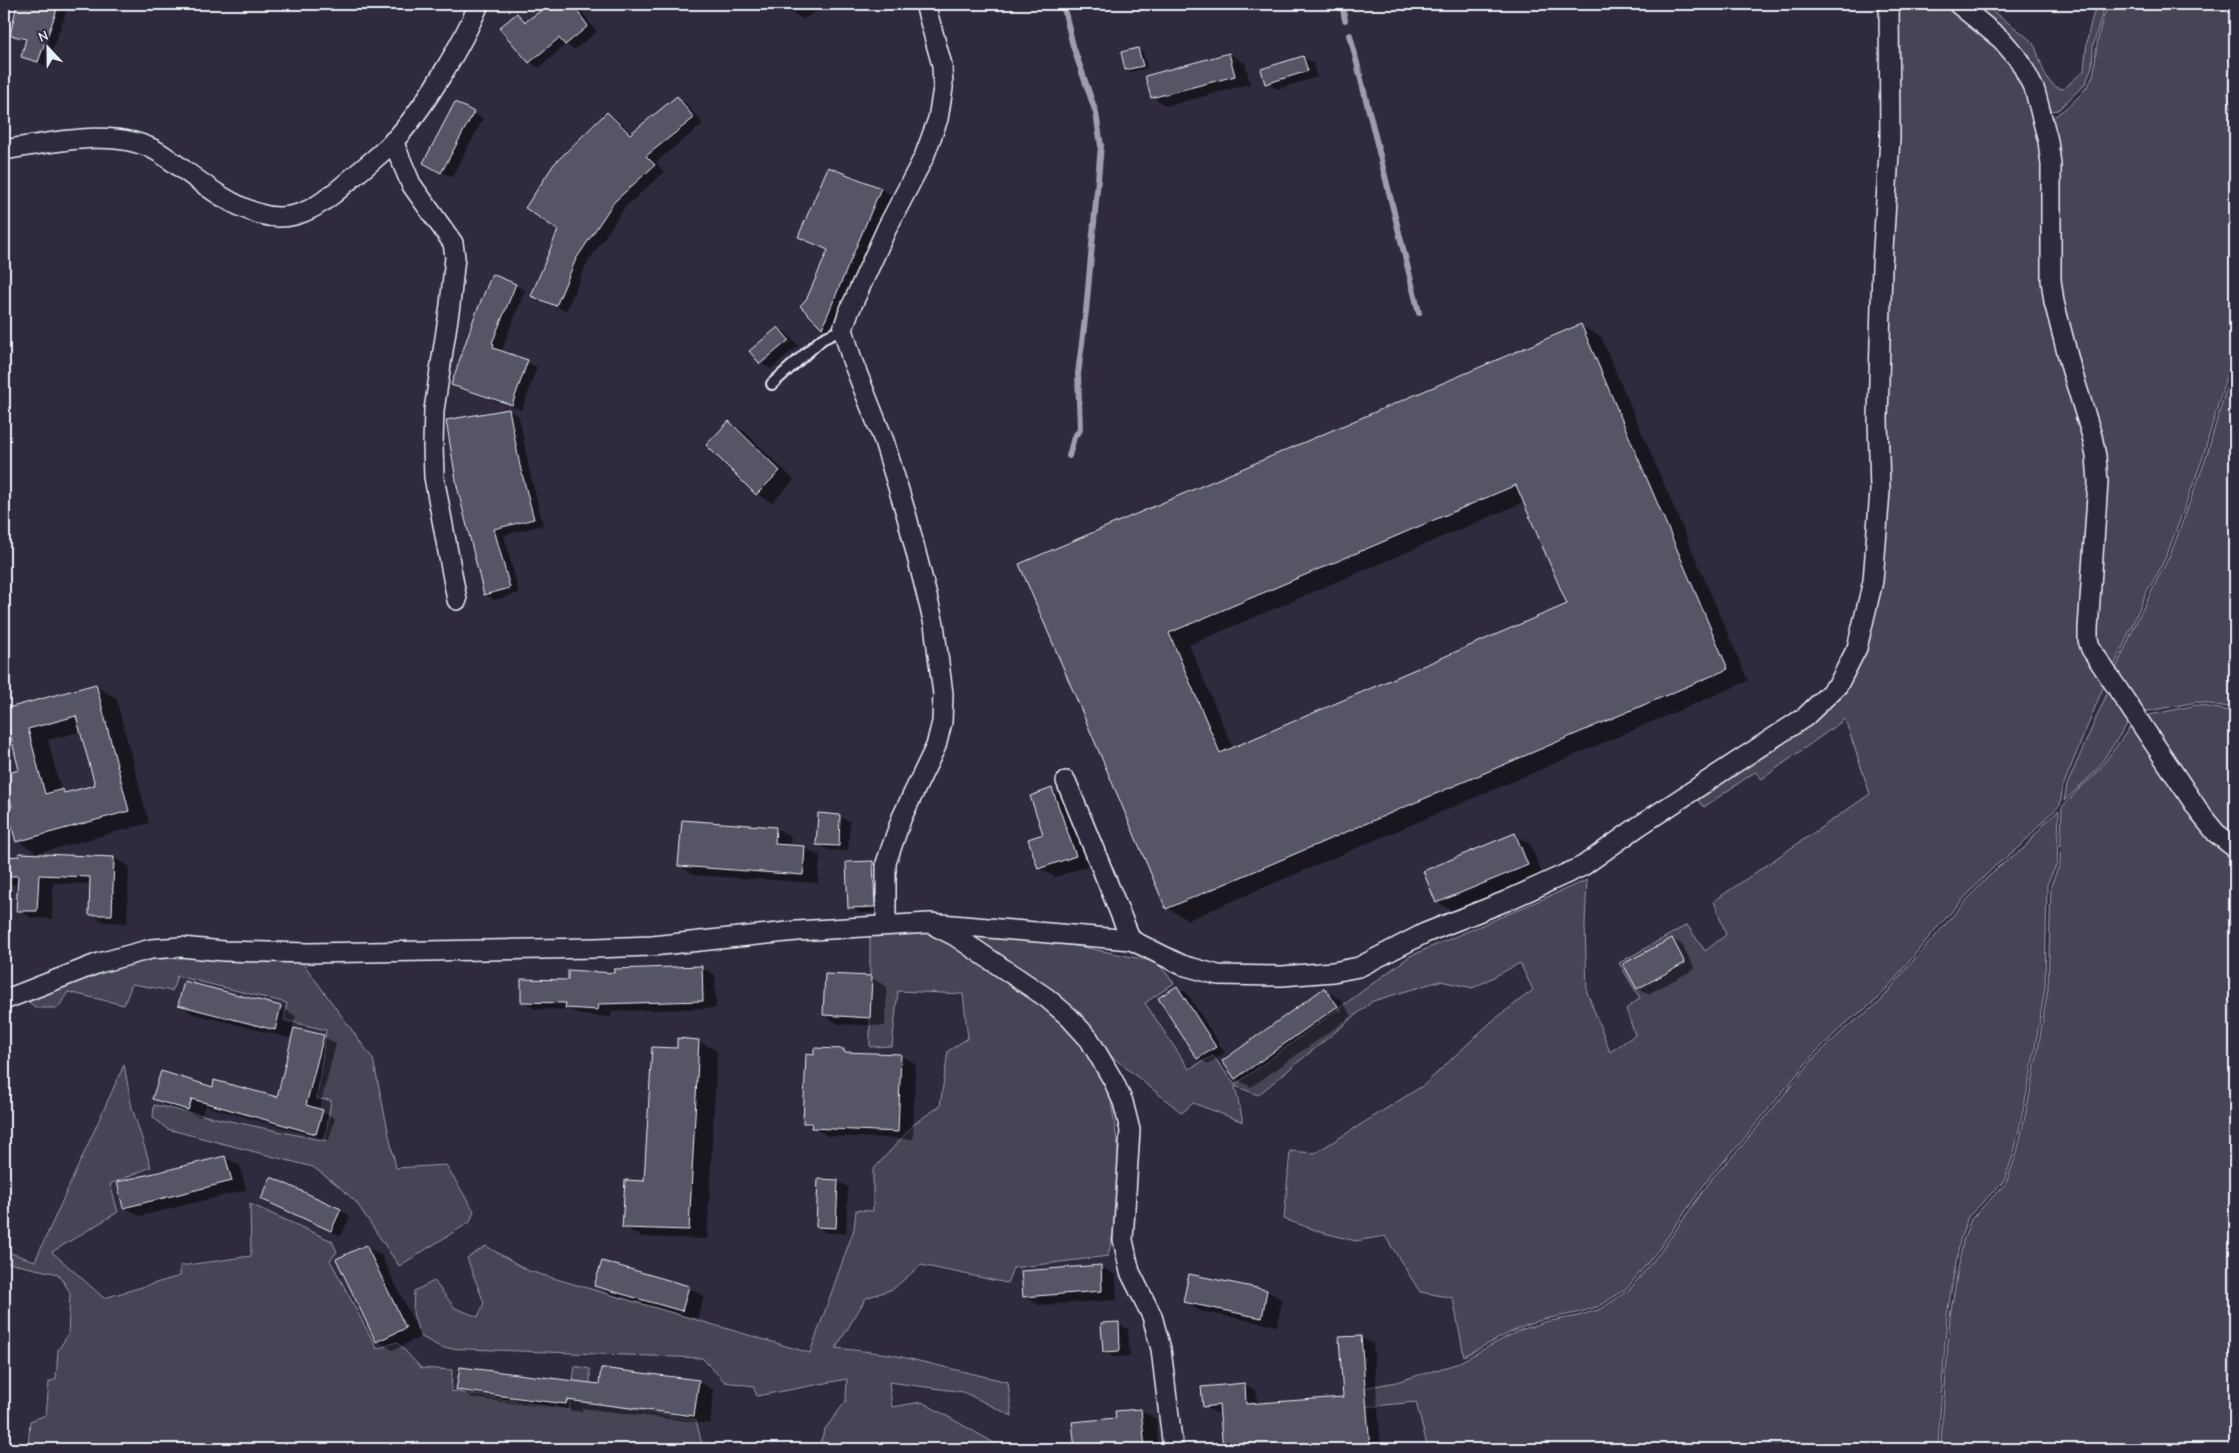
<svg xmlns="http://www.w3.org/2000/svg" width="2239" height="1453" font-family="'Comic Neue',sans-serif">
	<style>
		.green { fill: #464455; stroke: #979aa6 }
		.shadow { fill: #0007; fill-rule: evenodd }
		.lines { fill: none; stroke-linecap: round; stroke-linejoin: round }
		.stream { stroke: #9c9fab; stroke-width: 6 }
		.building { fill: #575565; stroke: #e8f1f8; fill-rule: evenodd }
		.lane-casing { stroke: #e8f1f8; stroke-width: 14 }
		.street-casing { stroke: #e8f1f8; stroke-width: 22 }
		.lane { stroke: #2f2a3d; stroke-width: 10 }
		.street { stroke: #2f2a3d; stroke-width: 19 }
	</style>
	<rect width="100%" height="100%" fill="#2f2a3d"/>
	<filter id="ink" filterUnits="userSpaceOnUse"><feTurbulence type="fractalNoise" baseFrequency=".02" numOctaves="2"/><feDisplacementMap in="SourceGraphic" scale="10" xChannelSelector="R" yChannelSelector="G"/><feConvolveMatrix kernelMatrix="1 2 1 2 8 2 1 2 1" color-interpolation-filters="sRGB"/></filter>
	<g filter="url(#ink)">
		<g class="green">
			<polygon points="1893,4 1948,4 1998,45 2015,64 2037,118 2046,204 2090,457 2082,629 2105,683 2063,786 2060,805 2043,821 2021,846 1996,865 1981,880 1935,930 1878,999 1845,1024 1813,1055 1739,1145 1711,1175 1659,1249 1628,1287 1600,1306 1577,1313 1544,1319 1517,1329 1464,1356 1453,1298 1420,1292 1385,1236 1356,1241 1324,1233 1284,1219 1290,1151 1315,1153 1424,1085 1491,1022 1533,990 1520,963 1473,988 1440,981 1373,1001 1258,1095 1235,1086 1243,1122 1193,1103 1182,1113 961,935 965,930 1082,947 1157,962 1174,983 1145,1003 1189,1069 1213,1056 1235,1085 1410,956 1587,880 1585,924 1587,992 1610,1052 1635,1035 1626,1009 1640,998 1619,963 1687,925 1705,951 1726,935 1714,901 1870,794 1845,719 1762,779 1755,772 1704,807 1698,800 1810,722 1847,688 1858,666 1888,486 1888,337 1892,263 1895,120"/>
			<path d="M1968,4c4,0 8,-1 12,0 4,0 51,35 53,39 9,15 9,43 30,46l21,-18c2,-23 4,-45 13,-67h8l-12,42 -1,20 -6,17 -28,27 -7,1 -19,-49 -9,-13z"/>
			<path d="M2108,4h127c0,13 2,27 0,40 -2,22 -15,50 0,69v233l-33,114 -34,92 -10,21 -12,20 -33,76 -10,-15 -9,-21 10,-127 -45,-206 -8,-181c13,-9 28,-20 37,-34 9,-11 6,-27 9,-40 2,-14 6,-28 11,-41z"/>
			<polygon points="2235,358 2235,708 2197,702 2143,712 2114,673 2138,618 2171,553 2205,461"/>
			<polygon points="2108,691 2128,723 2095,772 2064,801 2067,785"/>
			<polygon points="2197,705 2235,712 2235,842 2224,833 2145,716"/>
			<polygon points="2131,726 2198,823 2235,855 2235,1449 1952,1449 1941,1442 1950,1316 1963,1241 1971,1219 2006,1183 2017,1153 2033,1079 2048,988 2051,885 2060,864 2062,807 2082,786 2096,774"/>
			<polygon points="2059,810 2057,864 2047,884 2045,988 2030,1078 2014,1153 2004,1181 1968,1217 1960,1240 1947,1315 1938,1444 1946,1449 1428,1449 1416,1402 1364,1407 1364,1388 1396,1382 1456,1364 1518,1331 1545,1322 1578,1316 1601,1309 1630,1289 1661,1251 1713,1177 1741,1147 1815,1057 1847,1027 1880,1002 1905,970 1983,882 1998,867 2023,849 2045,823"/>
			<polygon points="929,929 1049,1005 1078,1037 1097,1067 1111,1101 1118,1146 1119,1172 1115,1225 1108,1256 1013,1268 1007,1283 921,1265 893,1289 866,1298 836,1348 889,1354 1008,1382 1012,1416 963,1392 889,1382 892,1407 922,1402 1005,1449 818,1449 825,1429 846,1401 847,1379 757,1396 753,1386 725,1382 702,1358 442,1348 420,1336 413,1313 414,1291 434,1281 455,1308 478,1317 484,1303 467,1258 486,1246 529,1271 810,1353 854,1229 856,1210 873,1211 873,1170 915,1123 940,1106 948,1051 968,1038 963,994 898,991 892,1046 870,1047 870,932"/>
			<polygon points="152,955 300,959 373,1059 396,1168 446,1165 474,1211 470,1222 399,1266 356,1202 335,1183 313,1167 167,1129 153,1117 154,1105 325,1141 331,1100 317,1099 326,1030 284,1020 287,1003 177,976 172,991 132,984 124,1005 68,992 58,1008 37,1008 23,998"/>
			<polygon points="124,1065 132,1108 151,1167 110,1184 118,1212 52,1252 104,1298 180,1276 180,1266 251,1256 250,1204 332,1241 337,1252 330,1260 377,1349 397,1342 421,1368 452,1370 451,1391 569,1410 575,1366 590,1369 590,1402 696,1420 703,1449 28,1449 30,1421 46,1415 49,1382 56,1379 58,1350 68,1335 70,1292 58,1274 4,1262 4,1251 35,1261"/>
		</g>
		<g class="shadow">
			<polygon points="18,4 43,6 44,4 69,4 47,66 22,56 27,41 11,35"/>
			<polygon points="552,4 576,4 597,32 574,50 566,44 539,68 530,62 501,29 517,14 528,21"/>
			<polygon points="781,4 830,4 803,19 783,7"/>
			<polygon points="1138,49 1143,52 1147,68 1131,72 1126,69"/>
			<polygon points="1229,54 1245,63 1250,84 1167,106 1152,97"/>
			<polygon points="1303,57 1313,63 1317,77 1277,89 1266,83"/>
			<polygon points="677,98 687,104 703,124 656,162 664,172 624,208 586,265 566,311 532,295 608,113 618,119 632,134"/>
			<polygon points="473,113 483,119 452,177 434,168"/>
			<polygon points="829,168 881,189 896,198 837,336 823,327 801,306 808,299 828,251 800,237"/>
			<polygon points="515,285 525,290 502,350 503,353 537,367 522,410 463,390 453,384"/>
			<path d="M1581,326l20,11 147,344 -560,239 -21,-12 -146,-343zM1524,502l44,103 -335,143 -44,-103z"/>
			<polygon points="778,328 788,334 798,346 771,369 761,363"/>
			<polygon points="508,410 519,416 530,473 543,525 504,535 519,593 495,600 485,594"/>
			<polygon points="729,423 745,432 794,480 772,503 757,494"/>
			<path d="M95,686l21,12 33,125 -111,30 -21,-12 -4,-33 7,-37 -16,-61zM82,731l14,55 -28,8 -7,-3 -13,-51z"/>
			<polygon points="1052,790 1067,798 1090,865 1055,877 1039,868"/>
			<polygon points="840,816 850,822 848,851 828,850 818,844"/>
			<polygon points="776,828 791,837 790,846 804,847 820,856 818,883 695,875 680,866"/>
			<polygon points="1515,835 1530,844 1542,874 1453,911 1437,902"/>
			<polygon points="20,854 114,858 129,866 127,923 105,922 90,914 91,884 53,883 52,919 32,918 18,910 18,884 4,885 4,858 21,857"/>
			<polygon points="873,862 883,868 884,912 860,913 850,907 848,863"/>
			<polygon points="1672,939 1682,945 1695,969 1648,994 1638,988"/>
			<polygon points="702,967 715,975 716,1008 612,1011 611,1017 580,1015 572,1010 535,1009 522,1001 569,981 615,974 615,970"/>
			<polygon points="872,978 887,987 885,1026 839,1024 824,1015"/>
			<polygon points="1177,987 1187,993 1225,1053 1208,1064 1197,1058"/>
			<path d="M1324,990l16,9 12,17 -101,71 -15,-8 -12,-18zM1332,1001h3l7,10 -2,1z"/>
			<polygon points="179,1005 280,1007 296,1016 290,1038 194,1014"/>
			<polygon points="323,1036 336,1044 319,1110 335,1118 329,1140 205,1106 201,1117 166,1106 154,1099 214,1088 278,1099"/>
			<polygon points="699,1041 717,1051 707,1239 642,1237 624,1227 645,1182 678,1050"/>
			<polygon points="844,1050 849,1053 901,1055 915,1064 913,1139 828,1136 804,1122 815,1056"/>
			<polygon points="225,1157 240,1166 246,1190 140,1216 124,1207"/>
			<polygon points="837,1181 848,1187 846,1233 827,1233 817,1227"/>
			<polygon points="272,1204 340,1211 350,1216 341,1236"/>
			<polygon points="365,1246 381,1255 421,1337 393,1350 377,1341"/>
			<polygon points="603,1263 689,1288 704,1296 697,1319 611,1294 596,1286"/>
			<polygon points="1100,1266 1116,1275 1117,1300 1039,1305 1024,1296"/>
			<polygon points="1190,1276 1267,1291 1282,1300 1277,1326 1200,1311 1184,1302"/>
			<polygon points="1118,1324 1128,1329 1130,1356 1114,1357 1104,1351"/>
			<polygon points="1360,1337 1373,1344 1381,1449 1225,1449 1221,1413 1216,1413 1204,1406 1244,1384 1256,1391 1258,1405 1344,1399"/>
			<polygon points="699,1382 714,1390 710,1424 582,1408 582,1412 473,1398 458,1389"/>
			<polygon points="1141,1410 1156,1419 1159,1449 1076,1449 1074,1423 1117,1420"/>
		</g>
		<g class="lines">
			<g class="stream">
				<polyline points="1063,4 1073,46 1096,113 1101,146 1086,311 1078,374 1080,430 1074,437 1069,456"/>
				<polyline points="1342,4 1345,20"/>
				<polyline points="1350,35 1419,313"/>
			</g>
		</g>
		<g class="building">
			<polygon points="17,4 59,4 38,62 21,57 26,39 10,35"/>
			<polygon points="550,4 572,4 588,26 565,45 559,38 529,63 499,28 517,13 525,22"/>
			<polygon points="1138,48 1143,66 1125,70 1121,52"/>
			<polygon points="1229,53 1235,76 1151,98 1145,76"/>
			<polygon points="1303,56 1308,71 1265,84 1261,69"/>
			<polygon points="677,96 694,118 646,156 655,165 614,202 576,259 556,306 531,296 558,230 525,208 554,164 607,112 630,134"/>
			<polygon points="455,102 474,112 441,173 423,163"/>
			<polygon points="828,167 881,188 822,328 800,306 807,298 828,250 798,237"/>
			<polygon points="492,274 516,284 492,343 494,344 493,348 528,360 512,405 451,385 474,318"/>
			<path d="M1581,324l147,345 -562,240 -147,-345zM1516,485l51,119 -347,149 -51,-120z"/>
			<polygon points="778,327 789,340 760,364 749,351"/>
			<polygon points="509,409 520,466 534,519 494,529 510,588 484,595 457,486 446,420"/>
			<polygon points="729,421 780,471 756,495 706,445"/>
			<path d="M96,684l33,127 -113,31 -9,-33 5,-2 -8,-33 15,-4 -15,-61zM76,716l19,69 -31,8 -1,-4 -18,5 -17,-65z"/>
			<polygon points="1052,788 1076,856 1038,869 1028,839 1043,834 1030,796"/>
			<polygon points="818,813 840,815 839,846 816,845"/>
			<polygon points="682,820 776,827 775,844 805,846 803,875 678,866"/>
			<polygon points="1515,833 1528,865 1436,903 1423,871"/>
			<polygon points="19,853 114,857 112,915 89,915 90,877 39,875 37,911 16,911 18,876 4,876 4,857 20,856"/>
			<polygon points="873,861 875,907 848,908 846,862"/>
			<polygon points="1672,938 1685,963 1637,989 1623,964"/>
			<polygon points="702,966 703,1001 599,1004 598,1010 565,1008 566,1003 521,1002 521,979 568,980 568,970 614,973 614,969"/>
			<polygon points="825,974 872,976 870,1018 823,1015"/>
			<polygon points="184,981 281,1006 275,1030 178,1005"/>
			<polygon points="1177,986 1216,1047 1197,1059 1158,998"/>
			<polygon points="1324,988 1338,1006 1235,1079 1222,1061"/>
			<polygon points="294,1028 324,1035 306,1105 323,1110 316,1134 192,1099 188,1110 152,1099 161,1071 213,1087 214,1080 277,1097"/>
			<polygon points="677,1038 699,1040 689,1230 622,1228 625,1180 644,1181 652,1047 677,1048"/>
			<polygon points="814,1048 844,1049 844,1052 901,1054 898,1132 811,1128 812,1123 803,1123 806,1054 814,1055"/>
			<polygon points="225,1156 232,1181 123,1208 117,1182"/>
			<polygon points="271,1177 341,1209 331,1231 261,1199"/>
			<polygon points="818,1179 838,1180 836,1228 816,1227"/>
			<polygon points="366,1245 406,1328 376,1342 336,1259"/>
			<polygon points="602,1261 689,1286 682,1311 594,1286"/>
			<polygon points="1101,1265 1102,1291 1023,1297 1021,1271"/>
			<polygon points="1189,1274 1267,1290 1262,1318 1183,1302"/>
			<polygon points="1119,1322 1120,1351 1103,1352 1101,1323"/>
			<polygon points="1361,1336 1370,1449 1223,1449 1219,1405 1203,1407 1201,1387 1245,1383 1246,1404 1343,1397 1339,1337"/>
			<polygon points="460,1367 599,1384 601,1368 699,1380 694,1416 567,1400 566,1404 456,1390"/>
			<polygon points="1141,1409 1145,1449 1075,1449 1072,1422 1116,1418 1115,1411"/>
		</g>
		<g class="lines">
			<g class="lane-casing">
				<polyline id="lane" points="772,384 822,339 843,329"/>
			</g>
			<g class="street-casing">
				<g id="street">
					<polyline points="1958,4 2002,40 2020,61 2035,91 2048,141 2051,165 2051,280 2054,302 2071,368 2092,436 2096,456 2098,482 2088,629 2088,640 2091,649 2203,817 2216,833 2235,848"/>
					<polyline points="393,141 411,184 453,243 455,257 450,305 434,410 433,445 434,477 457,600"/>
					<path d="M4,150c46,-7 114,-24 156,3 32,21 62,50 100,61 38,12 66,-13 93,-37 13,-11 28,-23 40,-35 30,-32 69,-97 86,-138"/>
					<polyline points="1066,781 1131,940"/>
					<polyline points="886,925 886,863 902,817 936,746 942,722 943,694 934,624 907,517 884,441 852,360 843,329 848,314 887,228 924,157 938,119 943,88 942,65 925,4"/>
					<polyline points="937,927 955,936 1047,998 1069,1017 1089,1039 1113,1080 1123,1102 1130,1130 1123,1240 1130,1272 1152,1316 1161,1349 1173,1449"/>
					<polyline points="4,1000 99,963 151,949 181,947 224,951 309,953 595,948 652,946 797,931 929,923 1131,940 1182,965 1218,975 1282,976 1333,972 1359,967 1425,933 1506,901 1583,866 1639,826 1805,717 1838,685 1857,648 1873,581 1880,491 1878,419 1882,265 1890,138 1889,4"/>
				</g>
			</g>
			<use href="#lane" class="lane"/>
			<use href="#street" class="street"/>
		</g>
	</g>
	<rect width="2239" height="1453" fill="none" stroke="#2f2a3d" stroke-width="20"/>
	<rect x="10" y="10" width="2219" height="1433" fill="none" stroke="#e8f1f8" stroke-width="2" filter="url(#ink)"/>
	<g transform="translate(48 48) rotate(338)" stroke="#2f2a3d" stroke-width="4" paint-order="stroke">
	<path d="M0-4L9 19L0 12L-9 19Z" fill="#e8f1f8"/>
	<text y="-8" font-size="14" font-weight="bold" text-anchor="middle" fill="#e8f1f8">N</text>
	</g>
</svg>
